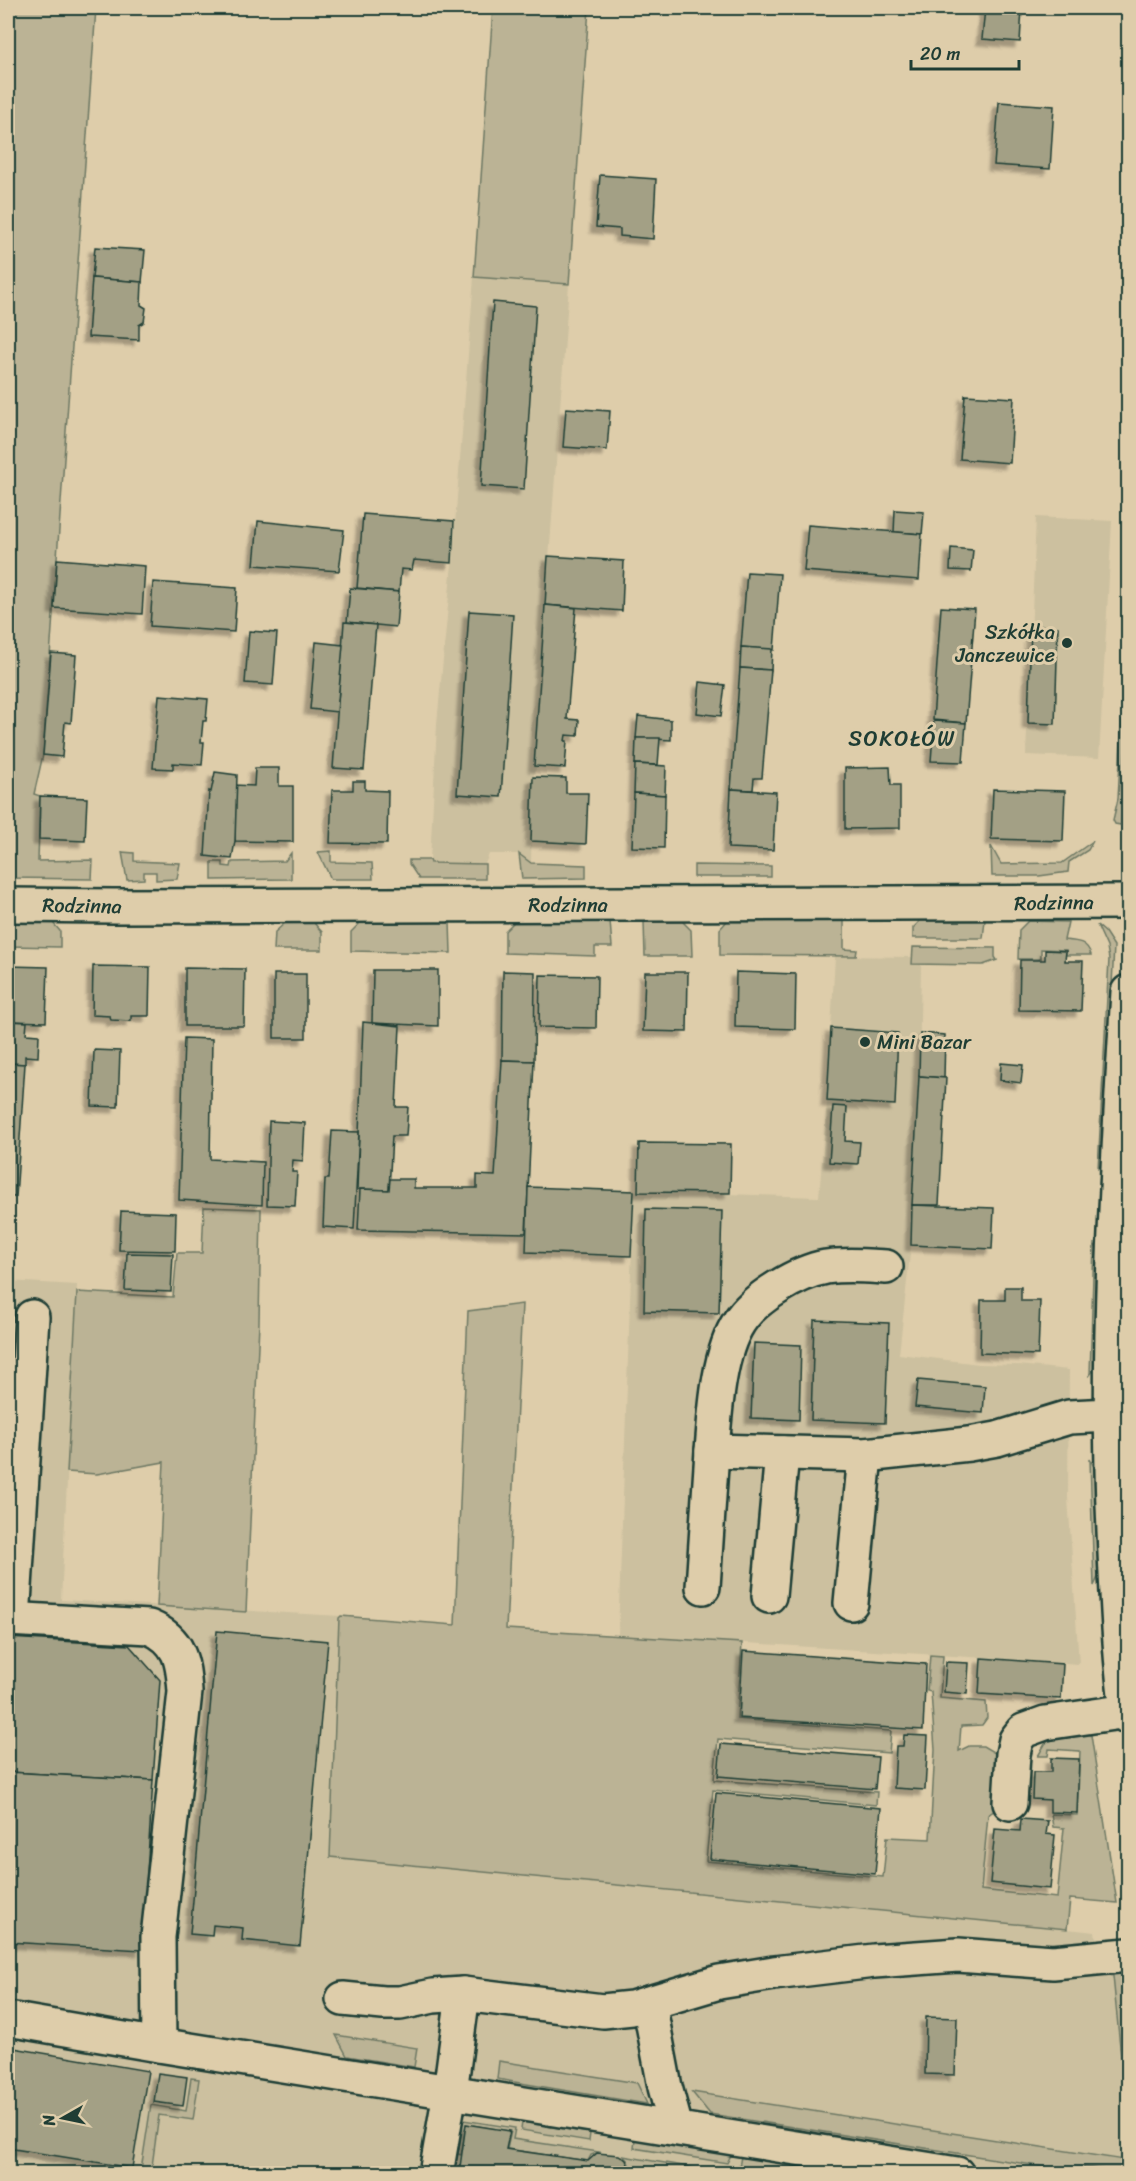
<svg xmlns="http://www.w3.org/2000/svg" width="1136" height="2181" font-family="Sriracha,sans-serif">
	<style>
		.built { fill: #ccc09f }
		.green { fill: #bbb395; stroke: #6d7864; stroke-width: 1.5 }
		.building { fill: #a3a085; stroke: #1f3d34; stroke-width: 1.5; filter: url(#shadow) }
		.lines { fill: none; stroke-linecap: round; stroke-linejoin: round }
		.minor-casing { stroke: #1f3d34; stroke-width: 38 }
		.minor { stroke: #decdaa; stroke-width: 33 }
		.poi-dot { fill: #1f3d34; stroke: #decdaa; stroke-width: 2 }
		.labels { text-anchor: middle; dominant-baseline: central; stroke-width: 6; stroke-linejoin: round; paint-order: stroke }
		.poi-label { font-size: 20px; fill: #1f3d34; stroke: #decdaa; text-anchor: end }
		.street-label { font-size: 20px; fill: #1f3d34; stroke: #decdaa }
		.quarter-label { font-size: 22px; letter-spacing: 1.5px; fill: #1f3d34; stroke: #decdaa }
	</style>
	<defs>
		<filter id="shadow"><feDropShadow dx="-5.5" dy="5.5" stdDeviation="1.5" flood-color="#0004"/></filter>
	</defs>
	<rect width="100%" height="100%" fill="#decdaa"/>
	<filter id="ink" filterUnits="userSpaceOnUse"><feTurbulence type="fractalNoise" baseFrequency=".0167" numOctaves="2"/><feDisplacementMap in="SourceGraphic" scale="12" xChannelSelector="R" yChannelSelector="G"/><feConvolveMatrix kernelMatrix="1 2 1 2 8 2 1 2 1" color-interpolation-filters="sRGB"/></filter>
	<g filter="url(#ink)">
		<g class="built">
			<polygon points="474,277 569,284 534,765 537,766 533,777 531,863 519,854 489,854 485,864 431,863 430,860 437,724 452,563"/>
			<polygon points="1036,517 1112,521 1099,758 1026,755"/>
			<polygon points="835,956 913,957 913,964 921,965 919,1076 911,1245 899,1354 979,1364 1019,1365 1069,1370 1068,1497 1079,1664 618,1635 634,1191 819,1197 827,1101"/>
			<polygon points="8,1281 77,1285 61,1600 341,1616 330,1856 674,1891 913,1912 1095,1932 1101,1972 1113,1976 1128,2127 1128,2157 1124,2160 1126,2173 1084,2167 1083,2174 8,2173"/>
		</g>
		<g class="green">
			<polygon points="8,8 96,8 43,755 34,794 40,796 38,861 93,860 92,879 8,878"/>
			<polygon points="493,8 589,8 569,284 474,277"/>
			<polygon points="1122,720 1127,732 1121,825 1115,824 1113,820 1118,799"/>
			<polygon points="1093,841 1088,850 1069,862 1068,872 1039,876 992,876 991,846 1001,864 1062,863"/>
			<polygon points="331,851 331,862 372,863 373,879 331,879 318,852"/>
			<polygon points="122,852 134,853 134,861 180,863 177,879 156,880 156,872 144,872 144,879 127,880"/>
			<polygon points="291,853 291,879 212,880 212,862 223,862 223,866 231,867 232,862 285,861"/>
			<polygon points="519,854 531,863 586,865 586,878 522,879"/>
			<polygon points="409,860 430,860 431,863 485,864 485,879 419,879 409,864"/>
			<polygon points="694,865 771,866 771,877 694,877"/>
			<polygon points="922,919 985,920 983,938 913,938 913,928"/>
			<polygon points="728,920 844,920 844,949 857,950 856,956 720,955 720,929"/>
			<polygon points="610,921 612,947 595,947 595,956 505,953 505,931 514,922"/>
			<polygon points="644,921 682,921 691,930 692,956 645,956"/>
			<path d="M1028,921l40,1 -4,18c13,1 23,1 27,15h-25v-5l-25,-1v10h-23l1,-29z"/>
			<polygon points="10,922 52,922 60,931 60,947 8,946 8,924"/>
			<polygon points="313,922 322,932 322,950 274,950 275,932 285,923"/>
			<polygon points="450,922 451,953 351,951 351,932 360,923"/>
			<polygon points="1097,925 1105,932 1114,946 1103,1159 1098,1169 1109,959 1107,947"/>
			<polygon points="913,947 995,948 995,957 997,960 983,965 912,964"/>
			<polygon points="204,1207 261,1209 259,1323 246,1612 157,1606 164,1462 97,1474 67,1472 77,1292 173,1297 177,1253 202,1253"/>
			<polygon points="1094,1243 1099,1254 1096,1366 1090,1375"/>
			<polygon points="522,1304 506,1629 742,1643 737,1719 891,1731 889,1753 718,1739 714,1780 877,1792 876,1805 713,1790 706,1861 883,1877 887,1837 930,1839 935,1750 931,1692 927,1691 930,1655 943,1656 940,1698 986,1702 987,1718 982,1725 961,1726 959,1751 969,1746 983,1746 995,1753 998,1759 999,1800 995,1810 988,1815 981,1890 1057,1898 1064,1828 1053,1827 1051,1814 1077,1815 1080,1751 1049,1749 1048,1756 1038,1756 1045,1744 1049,1741 1083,1733 1091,1735 1117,1903 1070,1899 1067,1929 330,1857 339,1618 341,1616 455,1625 468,1311"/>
			<polygon points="1090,1459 1094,1467 1098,1577 1094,1586"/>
			<polygon points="1101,1972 1126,1975 1124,2057 1128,2096 1128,2127 1113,1976"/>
			<polygon points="336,2035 417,2048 414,2067 347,2056"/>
			<polygon points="499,2061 637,2083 647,2104 497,2079"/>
			<polygon points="191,2078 199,2079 193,2120 159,2115 151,2173 143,2173 141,2170 151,2105 186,2111"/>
			<polygon points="692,2092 1124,2160 1128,2157 1128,2173 1084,2167 1083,2173 710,2114"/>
			<polygon points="463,2120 515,2128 513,2139 599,2152 591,2155 588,2161 507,2149 511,2131 466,2124 461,2155 458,2154"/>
			<polygon points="522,2122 590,2133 589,2141 521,2130"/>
			<polygon points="635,2139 731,2155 727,2163 634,2148"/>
			<polygon points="623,2156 725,2173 666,2173 630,2168 628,2161"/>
			<polygon points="741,2156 849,2173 738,2173"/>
		</g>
		<g class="building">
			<polygon points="985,8 1022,8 1020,42 982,39"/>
			<polygon points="999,102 1054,106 1050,169 994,165"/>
			<polygon points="600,175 656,179 653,239 620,236 620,229 596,227"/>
			<polygon points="95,247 145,250 142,282 92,278"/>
			<polygon points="92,278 142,282 141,305 146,308 144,322 139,325 139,340 88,337"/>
			<polygon points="493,302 536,306 524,489 481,486"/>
			<polygon points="965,395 1014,398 1010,463 960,459"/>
			<polygon points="566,408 610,411 607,450 563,447"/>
			<polygon points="895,510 924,512 922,534 894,532"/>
			<polygon points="363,514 454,521 452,563 414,560 412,570 401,569 399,592 357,588"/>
			<polygon points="258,521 344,530 339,571 254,565"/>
			<polygon points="808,525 922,534 919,580 804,571"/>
			<polygon points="951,548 973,550 971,571 950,570"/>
			<polygon points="548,556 624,561 622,611 545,605"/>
			<polygon points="57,559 145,566 142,614 54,608"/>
			<polygon points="747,572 780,574 774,650 741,647"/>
			<polygon points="153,582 237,588 234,632 150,626"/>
			<polygon points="350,588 399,592 396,627 347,622"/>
			<polygon points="545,605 576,608 567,719 579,720 578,736 566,735 565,741 567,741 565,768 534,766"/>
			<polygon points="941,607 975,609 966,723 933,720"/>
			<polygon points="469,611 513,614 501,797 457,794"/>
			<polygon points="344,622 376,625 364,770 333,768"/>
			<polygon points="1031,626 1058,627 1055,724 1028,723"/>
			<polygon points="249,631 277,633 273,685 245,683"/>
			<polygon points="316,642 343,645 337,712 310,709"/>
			<polygon points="741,647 772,649 771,670 740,668"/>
			<polygon points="51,653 76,655 71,723 65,722 62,757 43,755"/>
			<polygon points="740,668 771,670 762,778 754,778 753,790 731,789"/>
			<polygon points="700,682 725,685 721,716 697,713"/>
			<polygon points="159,695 208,699 206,721 203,721 201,742 204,742 202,765 173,763 173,769 153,768"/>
			<polygon points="638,716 671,720 671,740 636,738"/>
			<polygon points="934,721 966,723 963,762 931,761"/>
			<polygon points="636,738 660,738 658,765 635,764"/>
			<polygon points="635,764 666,766 665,795 634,793"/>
			<polygon points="890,767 891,785 900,785 900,828 845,829 845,768"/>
			<polygon points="255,768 279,768 279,786 293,786 293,842 235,841 235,785 254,786"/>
			<polygon points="215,772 237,775 235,841 232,859 205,856 209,791 211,792"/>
			<polygon points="533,777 566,778 566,793 588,793 586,844 531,841"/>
			<polygon points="353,781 365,781 365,790 388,791 387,844 330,843 332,790 353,790"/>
			<polygon points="731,789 776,792 773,850 728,848"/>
			<polygon points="993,789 1065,791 1063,841 991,839"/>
			<polygon points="634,793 665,795 664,848 632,847"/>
			<polygon points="40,796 87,798 85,841 39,839"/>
			<polygon points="1045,950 1066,951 1065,961 1083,961 1081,1011 1019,1010 1020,960 1045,960"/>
			<polygon points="8,966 48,967 46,1022 8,1021"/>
			<polygon points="93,966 150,967 149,1016 131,1016 131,1021 111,1020 110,1016 92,1015"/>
			<polygon points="185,968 245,969 244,1026 185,1026"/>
			<polygon points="373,970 438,970 438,1026 372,1023"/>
			<polygon points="503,971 535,972 534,1061 502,1060"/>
			<polygon points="645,972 688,972 687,1032 643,1031"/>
			<polygon points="736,972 796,974 795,1029 735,1027"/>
			<rect x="274" y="974" width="32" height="64"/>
			<polygon points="540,975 597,976 596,1028 539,1027"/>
			<polygon points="8,1021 27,1022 26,1034 39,1035 38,1057 25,1056 25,1064 8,1063"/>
			<polygon points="363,1022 400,1026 396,1107 408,1107 406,1136 392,1136 389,1190 357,1189"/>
			<polygon points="831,1028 898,1033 895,1105 827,1101"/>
			<polygon points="920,1033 945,1035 944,1078 919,1076"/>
			<polygon points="184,1038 212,1039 210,1159 263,1162 262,1205 179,1200"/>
			<polygon points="94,1050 120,1051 118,1107 92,1106"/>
			<polygon points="502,1060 534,1061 526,1233 358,1230 360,1189 389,1190 390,1179 414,1179 414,1188 477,1188 477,1175 495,1176"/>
			<polygon points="8,1063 25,1064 16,1197 8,1197"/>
			<polygon points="1001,1063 1023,1065 1021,1083 1000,1080"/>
			<polygon points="919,1076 946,1078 939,1205 912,1205"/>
			<polygon points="833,1106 847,1107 845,1141 860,1142 858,1164 829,1162"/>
			<polygon points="269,1121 305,1123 303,1161 293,1160 292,1172 297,1172 295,1206 267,1205"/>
			<polygon points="332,1131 359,1132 354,1229 323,1227 325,1179 329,1179"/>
			<polygon points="639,1143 731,1144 730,1193 638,1192"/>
			<polygon points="528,1187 634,1191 631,1256 526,1252"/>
			<polygon points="912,1205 994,1208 992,1249 911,1245"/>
			<polygon points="646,1209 722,1211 719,1313 644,1311"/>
			<polygon points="121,1211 176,1213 175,1251 119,1250"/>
			<polygon points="127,1253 173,1254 171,1292 125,1290"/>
			<polygon points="1005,1287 1021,1287 1021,1301 1040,1301 1038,1355 980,1353 981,1300 1005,1300"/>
			<polygon points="814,1320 889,1323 885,1423 811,1420"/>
			<polygon points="754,1343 801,1345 799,1420 751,1418"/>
			<polygon points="918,1380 985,1386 983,1413 915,1407"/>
			<polygon points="217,1631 328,1641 300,1946 242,1940 243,1928 213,1925 212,1936 190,1934"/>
			<polygon points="8,1638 129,1645 160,1680 153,1780 8,1772"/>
			<polygon points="743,1651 926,1664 923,1730 739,1718"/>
			<polygon points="981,1658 1063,1664 1061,1699 979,1694"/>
			<polygon points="946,1662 969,1663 967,1694 944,1692"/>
			<polygon points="904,1735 928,1736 925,1790 894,1788 896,1746 903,1746"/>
			<polygon points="721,1744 878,1757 875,1789 718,1776"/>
			<polygon points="1051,1758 1079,1759 1077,1813 1050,1812 1050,1800 1032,1799 1033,1772 1051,1772"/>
			<polygon points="8,1772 153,1780 142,1950 8,1942"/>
			<polygon points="716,1793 881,1808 875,1874 710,1859"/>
			<polygon points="1021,1819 1048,1821 1046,1834 1055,1835 1050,1889 990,1883 995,1829 1020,1831"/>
			<polygon points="926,2017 957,2018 955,2075 925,2074"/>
			<polygon points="8,2047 148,2071 132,2168 8,2148"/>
			<polygon points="158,2073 187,2077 183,2106 154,2102"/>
			<polygon points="466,2124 510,2131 506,2149 588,2161 597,2153 619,2155 626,2160 629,2168 661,2174 459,2174"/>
		</g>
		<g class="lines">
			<g class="minor-casing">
				<g id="minor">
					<polyline points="8,905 114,906 1128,902"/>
					<path d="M1128,992c-11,180 -22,360 -14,539 3,62 5,125 14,186"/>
					<path d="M712,1451c3,-38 6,-97 27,-129 15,-24 59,-50 87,-55 20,-3 41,-1 60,0"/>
					<polyline points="703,1587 712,1451 865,1455 969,1444 997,1439 1069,1417 1111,1415"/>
					<polyline points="769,1596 782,1453"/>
					<polyline points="851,1603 865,1455"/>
					<path d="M8,1619l141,8c31,13 34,34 36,65l-27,245 1,108"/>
					<polyline points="13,1619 32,1317"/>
					<polyline points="1010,1803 1013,1754 1016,1740 1023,1731 1045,1723 1128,1711"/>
					<polyline points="343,1999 383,2003 400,2003 433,1996 463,1994 603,2011 632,2008 719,1982 774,1973 874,1961 958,1955 1053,1962 1128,1955"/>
					<polyline points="649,2003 665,2087 676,2128"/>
					<polyline points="8,2019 159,2045 957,2174"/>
					<polyline points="436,2174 450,2092 463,1994"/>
				</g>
			</g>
			<use href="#minor" class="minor"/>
		</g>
	</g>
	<g class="poi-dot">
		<circle cx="1067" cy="643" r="6"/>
		<circle cx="865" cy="1042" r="6"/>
	</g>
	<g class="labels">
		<g class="poi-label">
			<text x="1055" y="632">Szkółka<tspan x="1055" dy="23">Janczewice</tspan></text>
			<text x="877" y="1042" text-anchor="start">Mini Bazar</text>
		</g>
		<g class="street-label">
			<text transform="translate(1054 903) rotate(-1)">Rodzinna</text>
			<text x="568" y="905">Rodzinna</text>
			<text transform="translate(82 906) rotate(1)">Rodzinna</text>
		</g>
		<g class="quarter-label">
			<text x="902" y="738">SOKOŁÓW</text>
		</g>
	</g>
	<rect width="1136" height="2181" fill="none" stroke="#decdaa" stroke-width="30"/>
	<rect x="15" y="15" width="1106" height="2151" fill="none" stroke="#1f3d34" stroke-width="2" filter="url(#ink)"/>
	<g transform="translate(63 2118) rotate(261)" stroke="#decdaa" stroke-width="4.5" paint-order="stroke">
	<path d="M0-4.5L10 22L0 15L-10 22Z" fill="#1f3d34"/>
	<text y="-9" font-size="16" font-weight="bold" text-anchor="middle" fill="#1f3d34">N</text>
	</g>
	<path d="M911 60v9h108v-9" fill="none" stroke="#1f3d34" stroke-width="3"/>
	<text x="920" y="60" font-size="18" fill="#1f3d34" stroke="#decdaa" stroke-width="4.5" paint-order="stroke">20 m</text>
</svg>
